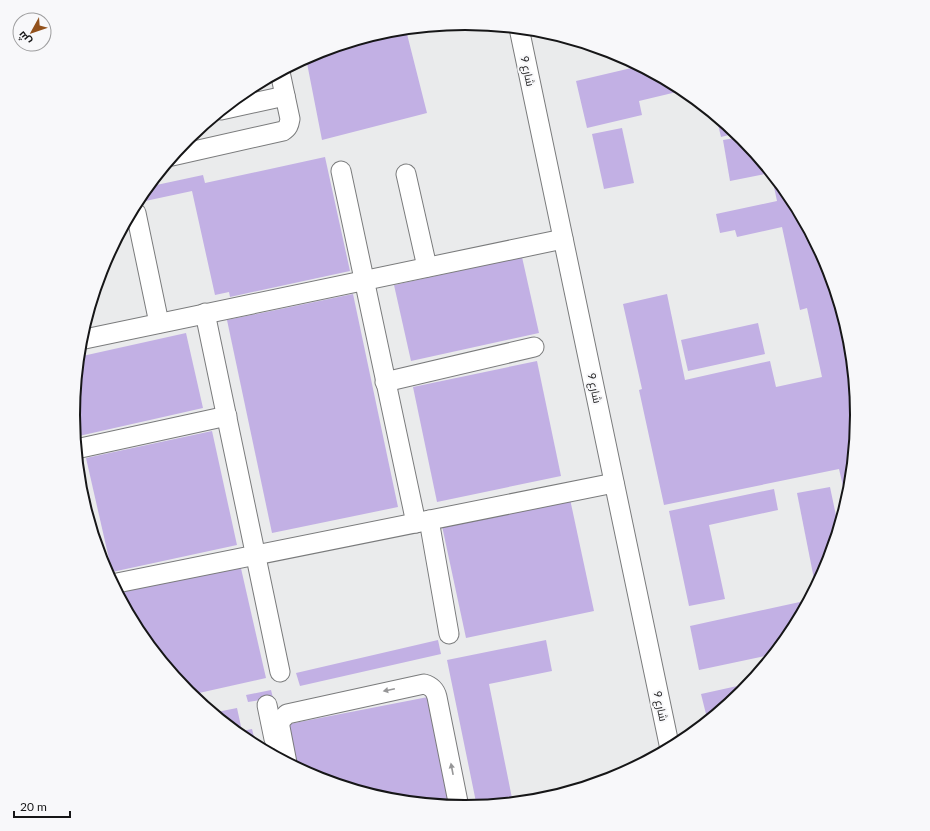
<svg xmlns="http://www.w3.org/2000/svg" width="930" height="831" font-family="Lato,Cairo,sans-serif">
	<style>
		.building { fill: #c2b0e4 }
		.lines { fill: none; stroke-linecap: round; stroke-linejoin: round }
		.minor-casing { stroke: #7a7b7c; stroke-width: 21 }
		.minor { stroke: #fff; stroke-width: 19 }
		.oneway { fill: #969697 }
		.labels { text-anchor: middle; dominant-baseline: central; stroke-width: 4; stroke-linejoin: round; paint-order: stroke }
		.street-label { font-size: 11px; fill: #161617; stroke: #f8f8fa }
		.rim { fill: none; stroke: #161617; stroke-width: 2 }
	</style>
	<rect width="100%" height="100%" fill="#eaebec"/>
	<g class="building">
		<polygon points="438,26 407,34 427,113 322,140 306,58 315,53 389,31"/>
		<polygon points="640,66 685,90 639,101 642,115 587,128 576,81"/>
		<polygon points="716,116 729,127 737,133 721,137"/>
		<polygon points="622,128 634,183 604,189 592,134"/>
		<polygon points="741,137 770,171 770,173 730,181 723,140"/>
		<polygon points="325,157 350,271 230,297 229,292 215,295 192,191 136,203 147,187 203,175 205,183"/>
		<polygon points="779,183 791,198 828,266 850,339 857,416 850,492 847,503 839,469 664,505 639,390 642,389 623,304 667,294 685,380 770,361 776,387 822,377 807,308 800,310 782,227 737,237 735,230 720,233 716,214 777,201 774,187 780,185"/>
		<polygon points="522,257 539,333 411,361 394,285"/>
		<polygon points="353,294 398,507 272,533 227,320"/>
		<polygon points="758,323 765,354 688,371 681,340"/>
		<polygon points="186,333 203,408 79,436 73,410 78,357"/>
		<polygon points="537,361 561,476 437,502 413,387"/>
		<polygon points="212,431 237,545 112,572 86,458"/>
		<polygon points="830,487 839,530 828,566 821,578 814,579 797,493"/>
		<polygon points="774,489 778,510 709,525 725,599 689,606 669,511"/>
		<polygon points="570,499 594,611 466,638 442,526"/>
		<polygon points="240,564 266,678 190,695 139,633 117,592"/>
		<polygon points="809,600 791,634 774,654 699,670 690,626"/>
		<polygon points="438,640 441,654 300,686 296,673"/>
		<polygon points="546,640 552,671 489,684 513,803 477,807 447,660"/>
		<polygon points="751,683 742,693 708,722 701,694"/>
		<polygon points="271,690 273,698 248,702 246,695"/>
		<polygon points="433,696 455,807 388,800 315,778 297,769 289,724"/>
		<polygon points="237,708 242,731 252,729 256,745 261,744 263,750 247,742 212,713"/>
	</g>
	<g class="lines">
		<g class="minor-casing">
			<g id="minor">
				<polyline points="519,28 670,749"/>
				<polyline points="221,110 285,96"/>
				<path d="M172,156l111,-25c5,-3 6,-6 7,-12l-10,-47"/>
				<polyline points="341,171 416,523"/>
				<polyline points="406,174 427,267"/>
				<polyline points="136,213 159,323"/>
				<polyline points="205,313 280,672"/>
				<polyline points="80,340 563,239"/>
				<polyline points="385,382 534,347"/>
				<polyline points="76,449 227,416"/>
				<polyline points="429,520 449,634"/>
				<polyline points="112,584 614,483"/>
				<polyline points="267,705 274,739"/>
				<path d="M287,763l-7,-36v-6l7,-7 137,-30c7,2 11,5 13,13l22,110"/>
			</g>
		</g>
		<use href="#minor" class="minor"/>
	</g>
	<defs><path id="oneway-solid" d="M-6-.8H1V-3.2L6.5 0L1 3.2V.8H-6Z"/></defs>
	<g class="oneway">
		<use href="#oneway-solid" transform="translate(389 690) rotate(168)"/>
		<use href="#oneway-solid" transform="translate(452 769) rotate(-101)"/>
	</g>
	<g class="labels">
		<g class="street-label">
			<text transform="translate(528 71) rotate(78)">شارع 9</text>
			<text transform="translate(595 388) rotate(78)">شارع 9</text>
			<text transform="translate(661 706) rotate(78)">شارع 9</text>
		</g>
	</g>
	<path d="M0 0H930V831H0ZM80 415a385 385 0 1 1 770 0a385 385 0 1 1-770 0Z" fill="#f8f8fa" fill-rule="evenodd"/>
	<path class="rim" d="M80 415a385 385 0 1 1 770 0a385 385 0 1 1-770 0Z"/>
	<g transform="translate(32 32) rotate(230)"><circle r="19" fill="#f8f8fa" stroke="#9e9e9f"/>
	<path d="M0-3L7 15L0 10L-7 15Z" fill="#92511c"/>
	<text y="-6" font-size="11" font-weight="bold" text-anchor="middle" fill="#161617">ش</text>
	</g>
	<path d="M14 811v6h56v-6" fill="none" stroke="#161617" stroke-width="2"/>
	<text x="20" y="811" font-size="12" fill="#161617" stroke="#f8f8fa" stroke-width="3" paint-order="stroke">20 m</text>
</svg>
